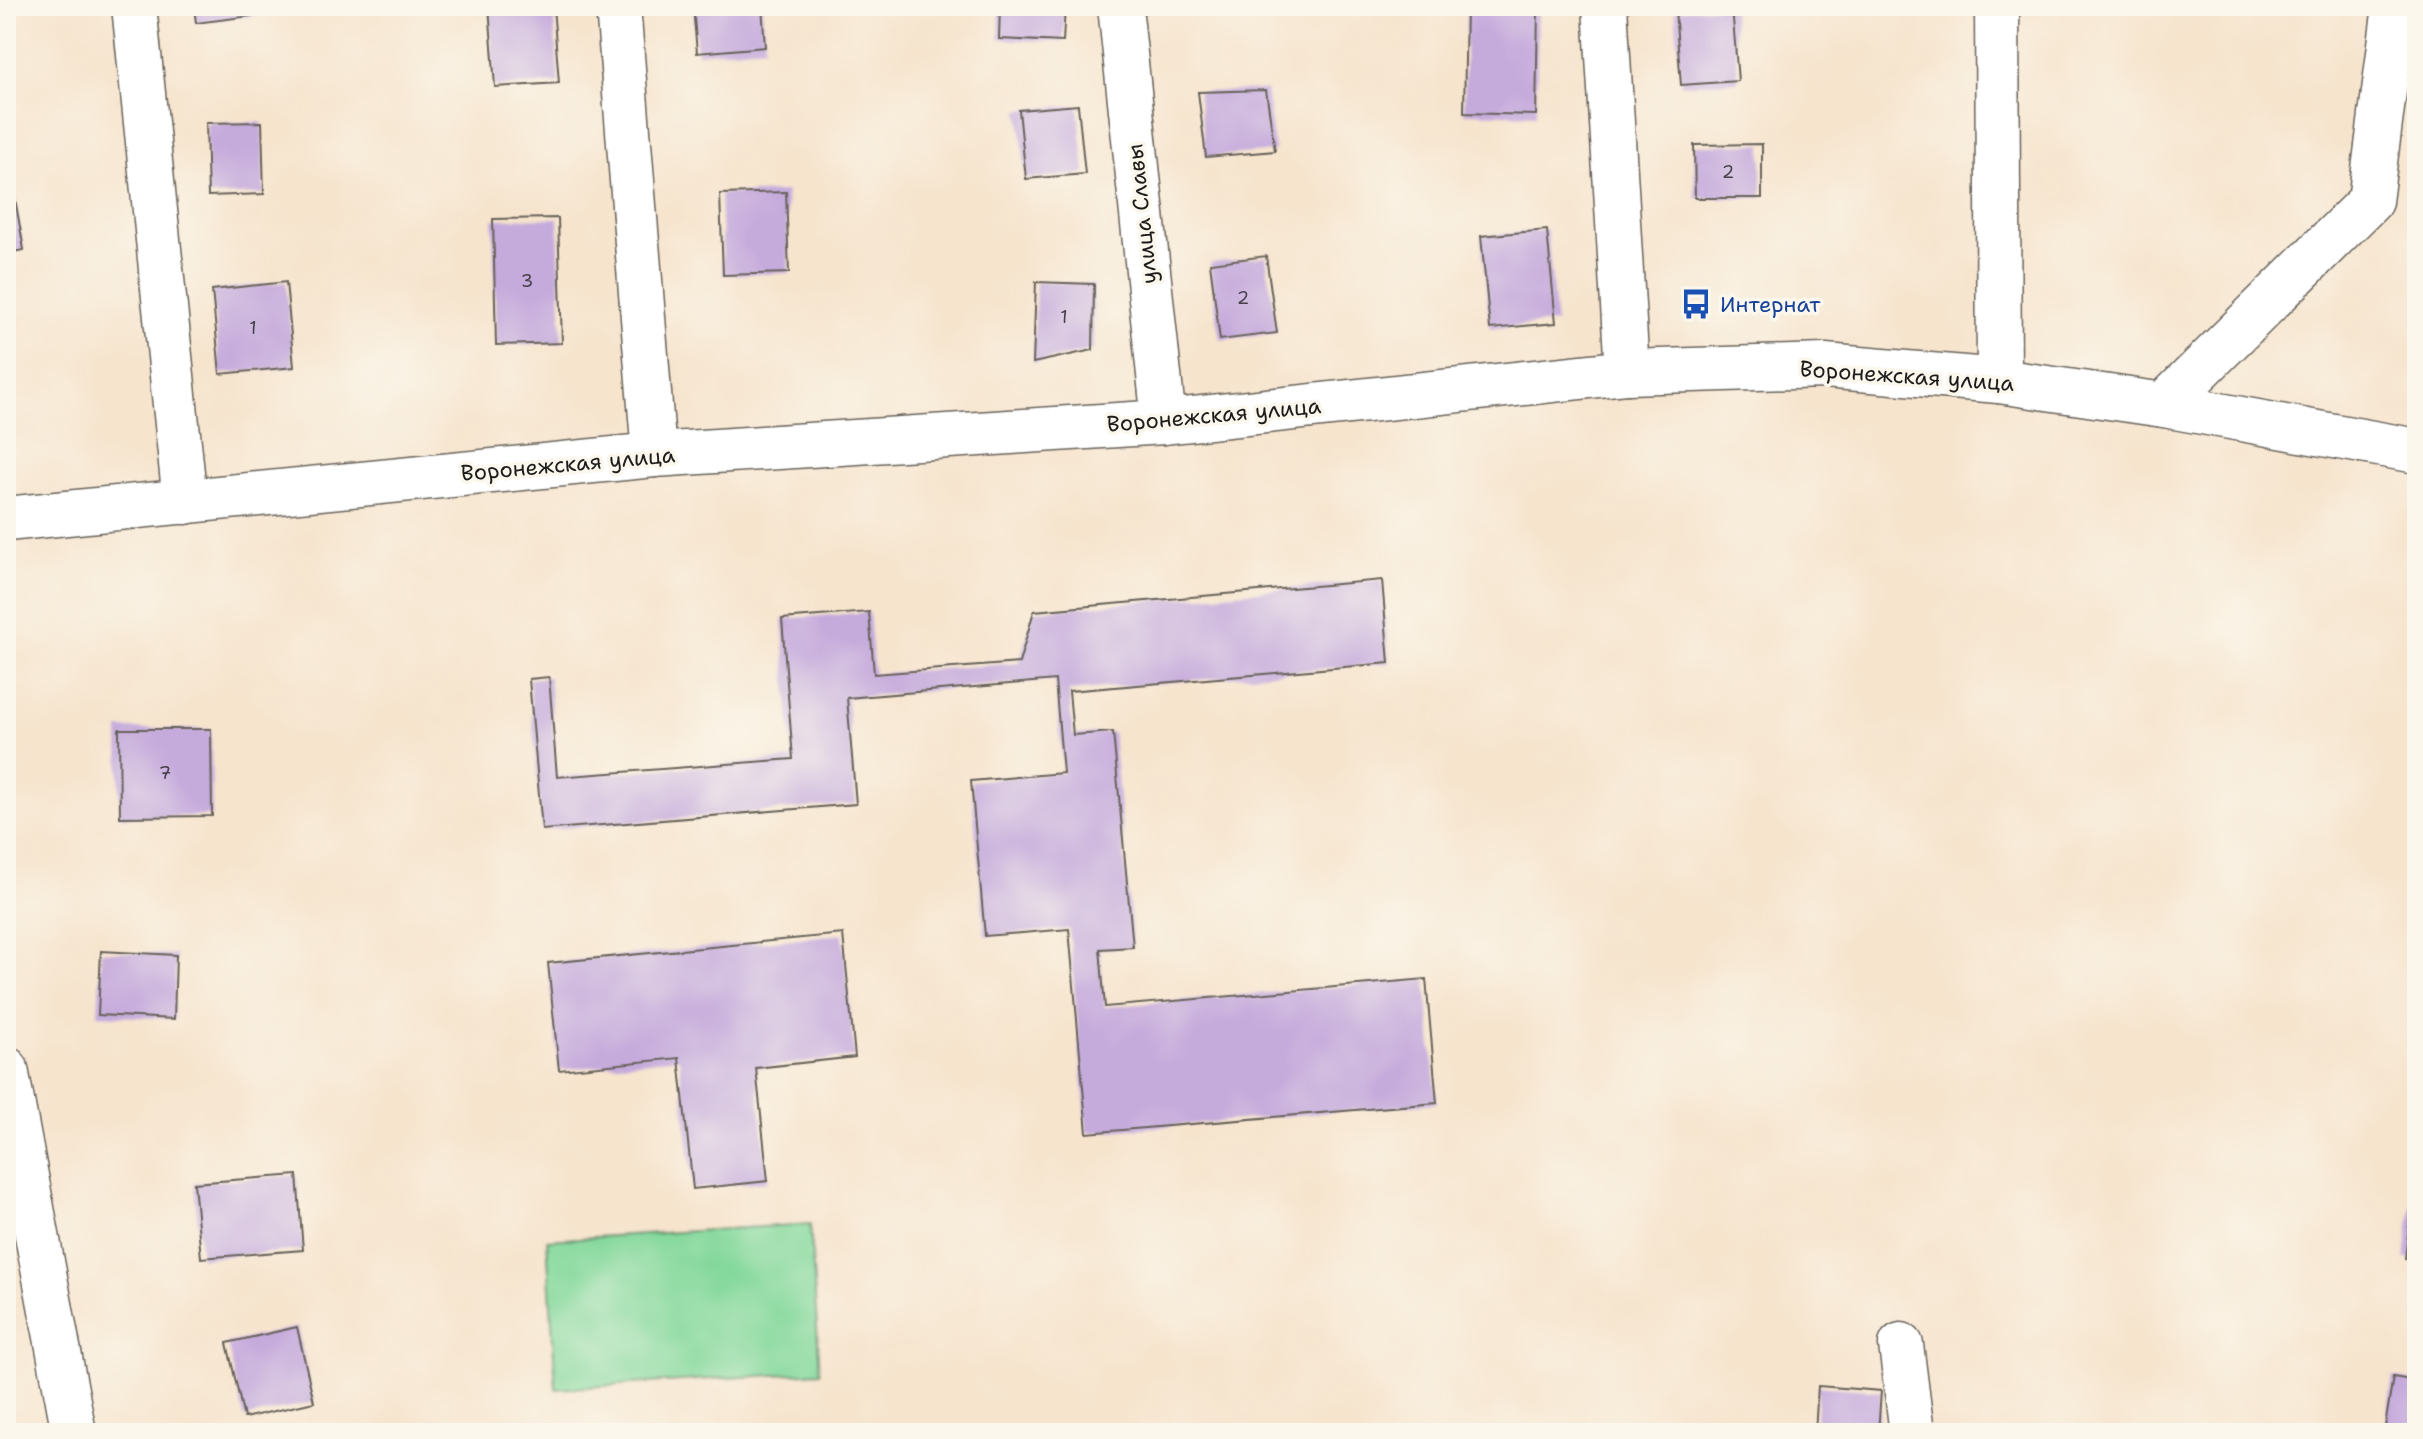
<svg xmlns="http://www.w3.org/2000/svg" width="2423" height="1439" font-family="'Shantell Sans',sans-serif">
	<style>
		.green { fill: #83d89b; stroke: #507a5c; stroke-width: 2 }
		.building { fill: #c5aadc }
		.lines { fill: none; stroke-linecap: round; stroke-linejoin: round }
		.minor-casing { stroke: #68625a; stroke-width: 47 }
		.minor { stroke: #fff; stroke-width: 44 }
		.labels { text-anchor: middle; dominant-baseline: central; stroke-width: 7; stroke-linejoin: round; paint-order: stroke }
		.number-label { font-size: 18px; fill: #46404c }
		.street-label { font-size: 22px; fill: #1c1c1c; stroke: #fbf7ec }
		.transit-label { font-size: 22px; fill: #164399; stroke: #fbf7ec; text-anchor: start }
	</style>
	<rect width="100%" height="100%" fill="#fbf7ec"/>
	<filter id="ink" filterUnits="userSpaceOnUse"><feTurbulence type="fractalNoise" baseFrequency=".0125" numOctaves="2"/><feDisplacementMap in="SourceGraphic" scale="16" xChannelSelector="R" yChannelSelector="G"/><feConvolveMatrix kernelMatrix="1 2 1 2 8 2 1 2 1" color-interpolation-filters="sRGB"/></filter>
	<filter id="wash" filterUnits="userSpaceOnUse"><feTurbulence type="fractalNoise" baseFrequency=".006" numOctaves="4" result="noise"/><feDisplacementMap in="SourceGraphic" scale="32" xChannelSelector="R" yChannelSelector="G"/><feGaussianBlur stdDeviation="1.8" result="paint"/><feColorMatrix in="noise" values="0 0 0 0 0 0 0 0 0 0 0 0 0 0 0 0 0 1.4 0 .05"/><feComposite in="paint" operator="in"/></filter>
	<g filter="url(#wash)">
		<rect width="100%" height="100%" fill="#f6e4cd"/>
		<polygon class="green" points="810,1224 820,1372 556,1389 547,1240"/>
		<g id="blocks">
			<g class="building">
				<polygon points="194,6 258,6 259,15 196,23"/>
				<polygon points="489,6 553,6 559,83 495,87"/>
				<polygon points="693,6 762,6 765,47 697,53"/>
				<polygon points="1000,6 1065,6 1063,42 999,39"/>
				<polygon points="1732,6 1738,81 1681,85 1675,10"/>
				<polygon points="1466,7 1538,9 1536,115 1464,113"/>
				<polygon points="1266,90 1275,151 1206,157 1198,92"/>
				<polygon points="1078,105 1085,174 1026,179 1019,110"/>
				<polygon points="262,122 264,194 208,196 206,123"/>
				<polygon points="1762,144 1762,198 1695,198 1694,145"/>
				<polygon points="13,187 24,250 6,253 6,189"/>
				<polygon points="786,192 789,273 723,275 720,194"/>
				<polygon points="558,218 562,343 496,345 493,219"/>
				<polygon points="1547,230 1556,323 1490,329 1481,236"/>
				<polygon points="1266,256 1277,333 1220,340 1210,263"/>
				<polygon points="286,282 294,367 220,374 212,290"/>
				<polygon points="1036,282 1094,284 1093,350 1033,363"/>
				<polygon points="1382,580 1389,663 1069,691 1073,735 1113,732 1133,947 1100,949 1105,1007 1426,979 1437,1103 1087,1133 1069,929 985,936 971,781 1063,773 1055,680 847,698 856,804 542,830 529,679 549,677 557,777 793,759 782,619 869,612 874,674 1019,663 1034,611"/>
				<polygon points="119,729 211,729 212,816 120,817"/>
				<polygon points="843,934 855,1057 756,1068 768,1181 693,1189 679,1058 559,1070 548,963"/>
				<polygon points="101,951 176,955 174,1019 98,1015"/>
				<polygon points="297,1175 303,1250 201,1258 194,1183"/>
				<polygon points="2412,1202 2417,1203 2417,1259 2405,1258"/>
				<polygon points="297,1327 314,1402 244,1418 227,1343"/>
				<polygon points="2393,1377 2417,1381 2417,1433 2384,1433"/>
				<polygon points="1818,1386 1881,1391 1878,1433 1815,1433"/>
			</g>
		</g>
	</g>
	<g filter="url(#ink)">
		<use href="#blocks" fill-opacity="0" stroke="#68625a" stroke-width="2"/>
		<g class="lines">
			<g class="minor-casing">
				<g id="minor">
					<polyline points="134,6 185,502"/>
					<polyline points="618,6 654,455"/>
					<polyline points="1120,6 1164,422"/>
					<polyline points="1605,6 1627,372"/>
					<polyline points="1997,6 1999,381"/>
					<polyline points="2164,405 2370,201 2395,6"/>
					<polyline points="6,519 654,455 1164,422 1627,372 1825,366 1999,381 2164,405 2417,451"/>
					<polyline points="6,1069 74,1433"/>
					<polyline points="1901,1345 1912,1433"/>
				</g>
			</g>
			<use href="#minor" class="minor"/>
		</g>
	</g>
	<defs>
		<g id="bus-bare" transform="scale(2.4)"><path d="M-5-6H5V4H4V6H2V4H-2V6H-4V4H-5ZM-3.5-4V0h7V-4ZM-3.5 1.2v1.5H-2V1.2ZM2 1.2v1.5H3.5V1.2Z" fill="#1a4fb4" stroke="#fbf7ec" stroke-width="2.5" paint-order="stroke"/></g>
	</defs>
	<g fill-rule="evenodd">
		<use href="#bus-bare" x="1696" y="304"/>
	</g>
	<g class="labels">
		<g class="number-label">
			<text x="1728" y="172">2</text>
			<text x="527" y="281">3</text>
			<text x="1243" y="298">2</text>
			<text x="1064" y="317">1</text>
			<text x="253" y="328">1</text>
			<text x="165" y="773">7</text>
		</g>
		<g class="street-label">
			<text transform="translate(1142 214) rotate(-96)">улица Славы</text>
			<text transform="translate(1907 376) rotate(4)">Воронежская улица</text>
			<text transform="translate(1214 415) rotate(-5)">Воронежская улица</text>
			<text transform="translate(568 464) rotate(-5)">Воронежская улица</text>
		</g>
		<g class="transit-label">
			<text x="1720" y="304">Интернат</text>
		</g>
	</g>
	<rect width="2423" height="1439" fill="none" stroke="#fbf7ec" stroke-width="32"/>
</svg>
